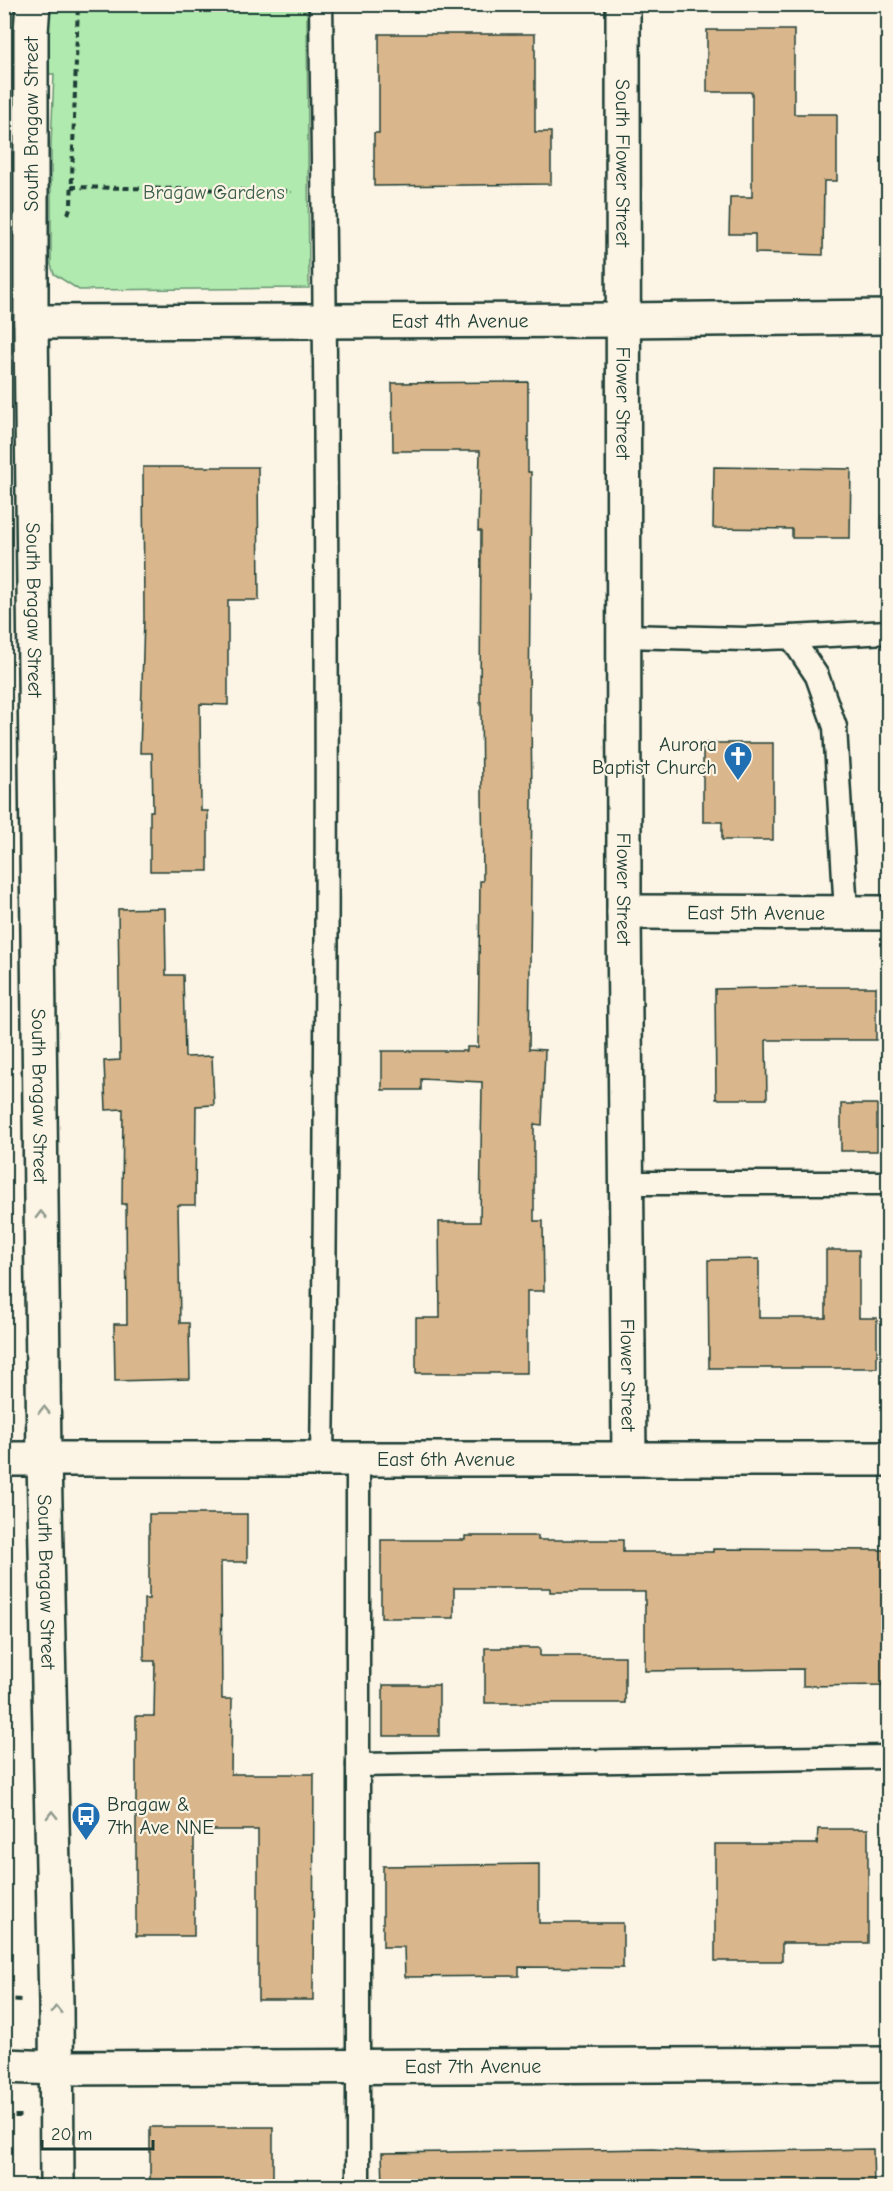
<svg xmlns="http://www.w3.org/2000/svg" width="893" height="2191" font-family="'Comic Neue',sans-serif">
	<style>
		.green { fill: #b0eaaf; stroke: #689472; stroke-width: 1.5 }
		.building { fill: #d9b68b; stroke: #1f3d34; stroke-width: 1.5 }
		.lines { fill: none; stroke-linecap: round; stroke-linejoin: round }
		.lane-casing { stroke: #1f3d34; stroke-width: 27 }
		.street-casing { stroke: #1f3d34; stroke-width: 38 }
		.secondary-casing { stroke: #1f3d34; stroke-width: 38 }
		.path { stroke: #1f3d34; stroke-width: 4; stroke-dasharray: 6 4.5; stroke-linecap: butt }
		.lane { stroke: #fcf5e5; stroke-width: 22 }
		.street { stroke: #fcf5e5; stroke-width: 33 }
		.secondary { stroke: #fcf5e5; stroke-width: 33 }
		.oneway { stroke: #8e998c }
		.labels { text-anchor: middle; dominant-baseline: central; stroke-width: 4.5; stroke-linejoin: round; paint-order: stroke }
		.street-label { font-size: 20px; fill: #1f3d34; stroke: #fcf5e5 }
		.park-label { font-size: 20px; fill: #3c604d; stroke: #fcf5e5 }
		.poi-label { font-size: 20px; fill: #1f3d34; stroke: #fcf5e5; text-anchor: end }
	</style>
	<rect width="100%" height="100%" fill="#fcf5e5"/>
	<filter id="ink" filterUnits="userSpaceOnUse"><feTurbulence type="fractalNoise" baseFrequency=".0167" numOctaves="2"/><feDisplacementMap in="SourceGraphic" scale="12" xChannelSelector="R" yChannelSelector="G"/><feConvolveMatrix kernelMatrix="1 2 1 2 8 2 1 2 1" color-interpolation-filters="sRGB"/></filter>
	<g filter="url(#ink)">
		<polygon class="green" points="4,5 307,5 309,288 79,290 54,274 51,265 51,144 54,74 5,74"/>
		<g class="building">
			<polygon points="707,30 794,30 794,114 837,114 837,181 824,181 823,255 755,253 755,234 729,234 730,197 752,197 752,92 707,92"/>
			<polygon points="379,34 535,34 535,132 551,132 551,184 374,186 374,133 379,133"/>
			<polygon points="528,382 528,472 531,472 529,714 531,714 532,797 529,1049 545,1050 542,1125 534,1124 534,1221 543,1221 544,1291 527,1291 527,1373 416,1373 416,1318 440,1318 439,1222 480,1222 482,1082 421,1079 421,1090 382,1090 382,1051 467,1051 467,1047 478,1047 480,881 483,881 481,702 480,702 481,531 478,531 480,451 393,451 392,383"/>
			<polygon points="143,467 258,467 259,600 228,600 228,705 200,704 201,811 208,811 208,871 150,871 150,811 153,811 152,753 140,753 144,618"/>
			<polygon points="714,467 851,469 850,538 792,538 792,529 713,528"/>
			<polygon points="703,743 773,743 773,840 722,840 722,822 703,822"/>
			<polygon points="165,908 166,975 183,975 185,1057 212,1056 214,1105 196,1106 195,1205 178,1205 180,1323 189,1323 190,1379 115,1381 114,1324 127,1324 126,1204 122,1204 123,1109 106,1110 104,1061 120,1060 118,909"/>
			<polygon points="808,987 876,987 876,1040 766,1040 767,1099 716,1099 715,989"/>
			<rect x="841" y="1104" width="36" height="47"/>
			<polygon points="826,1250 859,1250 859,1318 877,1318 877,1368 709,1368 708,1260 759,1259 759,1318 826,1318"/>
			<polygon points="149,1514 247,1514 247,1562 221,1562 222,1699 232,1699 231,1774 314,1774 313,2000 258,2000 258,1830 194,1830 194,1936 136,1936 136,1716 154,1716 155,1661 144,1661 144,1599 149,1599"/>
			<polygon points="465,1536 538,1536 538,1540 623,1540 623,1552 713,1552 713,1549 888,1550 888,1685 803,1686 803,1669 645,1671 645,1592 550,1592 550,1588 454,1588 454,1618 381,1618 381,1540 465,1540"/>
			<polygon points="485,1648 540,1648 540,1656 625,1656 625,1703 485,1703"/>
			<rect x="383" y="1685" width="56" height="51"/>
			<polygon points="818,1829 868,1829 868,1943 782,1943 782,1961 715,1961 715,1844 817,1844"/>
			<polygon points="539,1864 539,1923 623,1923 623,1968 519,1967 519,1976 405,1977 404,1947 383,1947 383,1866"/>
			<rect x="150" y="2127" width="123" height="58"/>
			<polygon points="653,2149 704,2152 873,2149 874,2187 383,2187 382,2153"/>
		</g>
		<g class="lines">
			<g class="lane-casing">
				<g id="lane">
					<path d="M321,4c7,485 8,970 1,1455"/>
					<polyline points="623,636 745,639 791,637 817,676 835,727 846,912"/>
					<polyline points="791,637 888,632"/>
					<polyline points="627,1183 888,1183"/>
					<polyline points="358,1765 888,1757"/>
					<polyline points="358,2186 358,1458"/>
				</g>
			</g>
			<g class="street-casing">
				<g id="street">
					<path id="s1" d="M623,4l1,908 5,546"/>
					<path id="s2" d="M31,322l593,-2 264,-3"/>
					<path id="s3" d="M624,912l264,1"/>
					<path id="s4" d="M57,2068l831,-4"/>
				</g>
			</g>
			<g class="secondary-casing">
				<g id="secondary">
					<path id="s5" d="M33,4l-2,28v290l13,1137 12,544 1,183"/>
					<path id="s6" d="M4,1459h884"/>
					<polyline points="4,2066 57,2068"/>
				</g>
			</g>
			<g class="path">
				<polyline points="71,187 292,191"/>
				<polyline points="68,214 71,205 78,4"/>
				<polyline points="4,1999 22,2000"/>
				<polyline points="4,2116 22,2116"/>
			</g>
			<use href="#lane" class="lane"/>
			<use href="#street" class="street"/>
			<use href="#secondary" class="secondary"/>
		</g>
		<defs><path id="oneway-chevron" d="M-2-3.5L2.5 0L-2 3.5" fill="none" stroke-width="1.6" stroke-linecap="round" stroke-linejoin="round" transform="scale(1.5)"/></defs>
		<g class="oneway">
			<use href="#oneway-chevron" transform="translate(41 1215) rotate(-91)"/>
			<use href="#oneway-chevron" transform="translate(44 1410) rotate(-91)"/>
			<use href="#oneway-chevron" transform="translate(52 1815) rotate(-91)"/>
			<use href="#oneway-chevron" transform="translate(56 2010) rotate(-91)"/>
		</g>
	</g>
	<defs>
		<g id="church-pin" transform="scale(1.5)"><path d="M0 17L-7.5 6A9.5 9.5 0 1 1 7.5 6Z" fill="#1f6fb2" stroke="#fcf5e5"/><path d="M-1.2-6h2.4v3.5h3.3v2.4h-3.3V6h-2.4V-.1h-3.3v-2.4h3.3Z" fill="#fff"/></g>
		<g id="bus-pin" transform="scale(1.5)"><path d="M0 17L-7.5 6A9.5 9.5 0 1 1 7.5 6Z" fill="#1f6fb2" stroke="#fcf5e5"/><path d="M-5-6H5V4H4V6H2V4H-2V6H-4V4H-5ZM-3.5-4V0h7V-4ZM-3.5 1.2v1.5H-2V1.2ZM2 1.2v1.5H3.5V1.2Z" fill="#fff"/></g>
	</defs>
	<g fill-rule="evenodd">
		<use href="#church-pin" x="738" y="756"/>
		<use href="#bus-pin" x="86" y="1816"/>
	</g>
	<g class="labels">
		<g class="street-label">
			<text transform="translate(31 124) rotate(-90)">South Bragaw Street</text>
			<text stroke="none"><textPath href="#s1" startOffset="159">South Flower Street</textPath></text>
			<text stroke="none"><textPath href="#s2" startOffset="429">East 4th Avenue</textPath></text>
			<text stroke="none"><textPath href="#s1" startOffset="399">Flower Street</textPath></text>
			<text stroke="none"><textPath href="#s5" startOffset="606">South Bragaw Street</textPath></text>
			<text stroke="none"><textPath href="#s1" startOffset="885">Flower Street</textPath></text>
			<text stroke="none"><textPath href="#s3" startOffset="132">East 5th Avenue</textPath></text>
			<text stroke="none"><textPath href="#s5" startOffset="1092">South Bragaw Street</textPath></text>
			<text stroke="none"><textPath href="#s1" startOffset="1371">Flower Street</textPath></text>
			<text stroke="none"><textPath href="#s6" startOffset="442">East 6th Avenue</textPath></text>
			<text stroke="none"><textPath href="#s5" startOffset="1578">South Bragaw Street</textPath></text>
			<text stroke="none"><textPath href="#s4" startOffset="416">East 7th Avenue</textPath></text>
		</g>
		<g class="park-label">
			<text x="214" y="192">Bragaw Gardens</text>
		</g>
		<g class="poi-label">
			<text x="717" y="744">Aurora<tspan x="717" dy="23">Baptist Church</tspan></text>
			<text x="107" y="1804" text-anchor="start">Bragaw &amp;<tspan x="107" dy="23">7th Ave NNE</tspan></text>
		</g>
	</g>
	<rect width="893" height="2191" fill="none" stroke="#fcf5e5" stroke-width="24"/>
	<rect x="12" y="12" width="869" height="2167" fill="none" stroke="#1f3d34" stroke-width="2" filter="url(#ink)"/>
	<path d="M42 2140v9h111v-9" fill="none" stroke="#1f3d34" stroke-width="3"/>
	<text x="51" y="2140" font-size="18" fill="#1f3d34" stroke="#fcf5e5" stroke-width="4.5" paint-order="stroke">20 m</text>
</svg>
